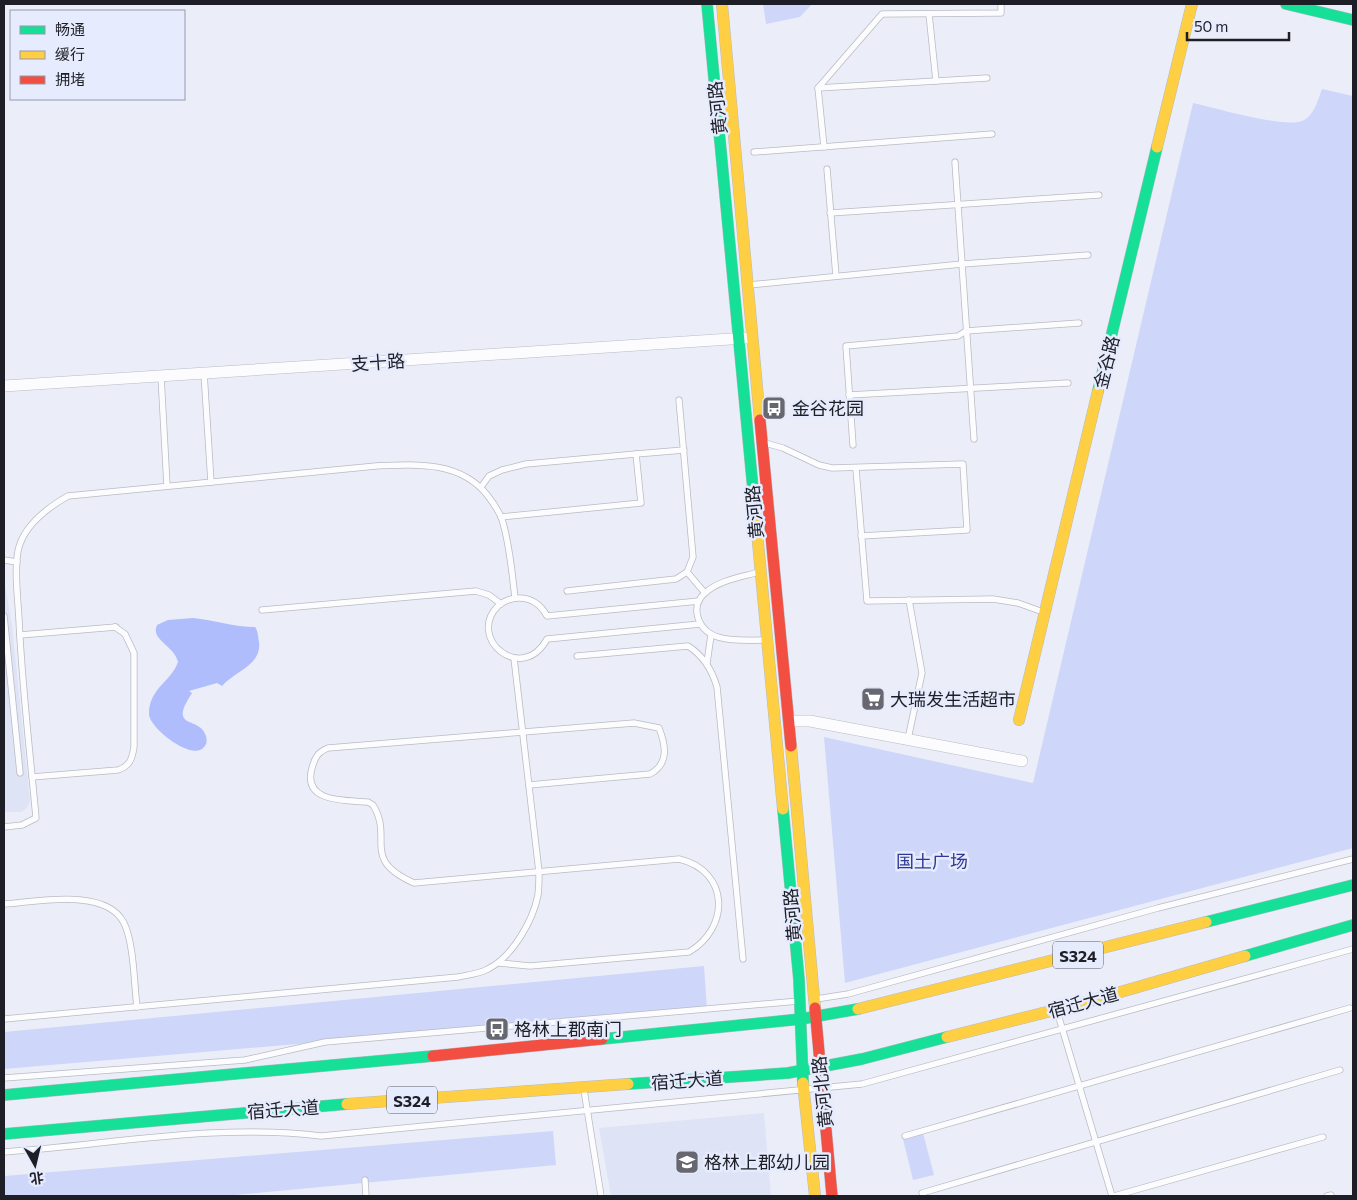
<svg xmlns="http://www.w3.org/2000/svg" width="1357" height="1200" font-family="Commissioner,'Noto Sans SC',sans-serif">
	<style>
		.built { fill: #dee3f5 }
		.green { fill: #ced7fa }
		.water { fill: #afbdfc }
		.lines { fill: none; stroke-linecap: round; stroke-linejoin: round }
		.lane-casing { stroke: #b8bbc2; stroke-width: 7 }
		.street-casing { stroke: #b8bbc2; stroke-width: 12 }
		.fast-casing { stroke: #b8bbc2; stroke-width: 12 }
		.slow-casing { stroke: #b8bbc2; stroke-width: 12 }
		.jam-casing { stroke: #b8bbc2; stroke-width: 12 }
		.lane { stroke: #fcfcfe; stroke-width: 5.5 }
		.street { stroke: #fcfcfe; stroke-width: 11 }
		.fast { stroke: #16e098; stroke-width: 11 }
		.slow { stroke: #ffcf43; stroke-width: 11 }
		.jam { stroke: #f24e42; stroke-width: 11 }
		.labels { text-anchor: middle; dominant-baseline: central; stroke-width: 5; stroke-linejoin: round; paint-order: stroke }
		.shield { fill: #e6ebfd; stroke: #5a5c66; stroke-width: 1 }
		.shield-label { font-size: 16px; font-weight: bold; fill: #1e1f26 }
		.street-label { font-size: 18px; fill: #1e1f26; stroke: #e6ebfd }
		.poi-label { font-size: 18px; fill: #1e1f26; stroke: #e6ebfd; text-anchor: start }
		.park-label { font-size: 18px; fill: #303998; stroke: #e6ebfd }
	</style>
	<rect width="100%" height="100%" fill="#ebeef8"/>
	<g class="built">
		<polygon points="4,579 12,626 30,801 27,808 21,812 4,812"/>
		<polygon points="764,1113 771,1196 611,1196 599,1128"/>
	</g>
	<g class="green">
		<polygon points="763,4 812,4 800,17 766,24"/>
		<path d="M1322,89l31,7v752l-508,135 -21,-246 209,46 160,-680c23,5 90,25 109,18 12,-5 16,-21 20,-32z"/>
		<polygon points="704,966 707,1009 4,1069 4,1032"/>
		<polygon points="553,1131 556,1165 225,1196 4,1196 4,1176"/>
		<polygon points="923,1133 934,1175 913,1180 903,1139"/>
	</g>
	<path class="water" d="M193,618c21,2 41,9 62,9 3,4 3,9 4,15 3,23 -24,29 -37,44l-5,-3 -28,8 3,2c-25,38 8,22 14,43 1,5 1,8 -2,11 -11,15 -55,-19 -55,-33 0,-26 22,-32 29,-52 -4,-17 -28,-22 -21,-37l11,-5z"/>
	<g class="lines">
		<g class="lane-casing">
			<g id="lane">
				<polyline points="929,14 936,81"/>
				<polyline points="818,88 987,78"/>
				<polyline points="824,147 818,88 882,14 1001,13 1001,4"/>
				<polyline points="754,152 992,134"/>
				<polyline points="955,162 974,439"/>
				<polyline points="827,169 836,276"/>
				<polyline points="830,213 1099,195"/>
				<polyline points="749,285 962,264 1088,255"/>
				<polyline points="204,373 211,482"/>
				<polyline points="161,376 167,486"/>
				<polyline points="849,395 1068,383"/>
				<polyline points="765,443 783,448 819,465 832,468 963,464 967,530 861,536"/>
				<polyline points="853,445 846,346 958,336 966,331 1079,323"/>
				<polyline points="636,454 684,450"/>
				<polyline points="856,469 867,601 993,599 1018,603 1043,612"/>
				<polyline points="481,487 489,476 502,470 526,464 636,454 641,503 501,517"/>
				<polyline points="4,560 17,562"/>
				<polyline points="687,572 705,593"/>
				<path d="M759,572c-17,5 -40,8 -54,21 -6,5 -9,12 -8,20 5,32 43,27 68,27"/>
				<polyline points="567,591 676,579 687,572 693,557 679,400"/>
				<path d="M699,601l-152,15c-6,-11 -15,-18 -28,-18 -7,0 -16,3 -21,8 -32,32 24,79 49,33l153,-15"/>
				<polyline points="262,610 476,591 489,595 501,604"/>
				<polyline points="4,616 20,773"/>
				<polyline points="20,635 116,627"/>
				<path d="M577,656l111,-10c16,10 24,24 29,41l26,272"/>
				<polyline points="707,663 711,635"/>
				<polyline points="908,739 922,673 909,600"/>
				<path d="M32,777l86,-7c12,-4 14,-11 16,-23v-94l-9,-19 -10,-7"/>
				<path d="M4,827l18,-2 14,-7c-6,-66 -14,-132 -17,-198 -1,-22 -5,-47 -1,-69 5,-25 29,-43 50,-55l308,-30c41,-2 85,-5 112,30 6,8 13,18 15,27 7,24 9,50 12,75"/>
				<path d="M4,904c32,-2 102,-17 120,19 10,21 10,60 13,84"/>
				<path d="M499,963l31,3 159,-14c41,-24 41,-81 -10,-93l-265,24c-54,-24 -20,-44 -41,-78l-5,-3c-23,-2 -66,1 -56,-34 3,-11 6,-16 16,-20l306,-25 25,5c7,18 10,36 -9,46l-121,11"/>
				<polyline points="816,999 848,994 1158,908 1353,859"/>
				<polyline points="1057,1011 1112,1196"/>
				<path d="M4,1019l454,-42c9,-2 21,-3 30,-8 24,-12 45,-48 50,-74 1,-8 1,-16 1,-23l-25,-214"/>
				<polyline points="4,1078 245,1060 325,1042 799,1001"/>
				<polyline points="584,1090 601,1196"/>
				<polyline points="905,1136 1350,1008"/>
				<path d="M4,1152c105,-7 212,-29 317,-16l541,-52 491,-135"/>
				<polyline points="365,1180 366,1196"/>
				<polyline points="922,1193 1340,1070"/>
				<polyline points="1114,1196 1323,1137"/>
				<polyline points="1327,1196 1331,1195"/>
			</g>
		</g>
		<g class="street-casing">
			<g id="street">
				<polyline points="4,386 746,338"/>
				<polyline points="789,721 810,721 1022,761"/>
			</g>
		</g>
		<g class="fast-casing">
			<g id="fast">
				<polyline points="707,4 754,500"/>
				<polyline points="1286,4 1353,20"/>
				<polyline points="1098,391 1157,147"/>
				<polyline points="783,809 799,980 803,1083"/>
				<polyline points="1206,922 1353,885"/>
				<polyline points="1245,956 1353,925"/>
				<polyline points="602,1039 801,1019 858,1009"/>
				<polyline points="628,1084 788,1073 862,1059 947,1037"/>
				<polyline points="4,1095 433,1056"/>
				<polyline points="4,1134 347,1104"/>
			</g>
		</g>
		<g class="slow-casing">
			<g id="slow">
				<polyline points="722,4 760,420"/>
				<polyline points="1157,147 1192,4"/>
				<polyline points="754,500 783,809"/>
				<polyline points="1019,720 1098,391"/>
				<polyline points="791,746 815,1008"/>
				<polyline points="858,1009 1206,922"/>
				<polyline points="947,1037 1079,1004 1245,956"/>
				<polyline points="803,1083 815,1196"/>
				<polyline points="347,1104 628,1084"/>
			</g>
		</g>
		<g class="jam-casing">
			<g id="jam">
				<polyline points="760,420 791,746"/>
				<polyline points="815,1008 832,1196"/>
				<polyline points="433,1056 602,1039"/>
			</g>
		</g>
		<use href="#lane" class="lane"/>
		<use href="#street" class="street"/>
		<use href="#fast" class="fast"/>
		<use href="#slow" class="slow"/>
		<use href="#jam" class="jam"/>
	</g>
	<defs>
		<g id="bus-square" transform="scale(1.25)"><rect x="-9" y="-9" width="18" height="18" rx="4" fill="#666770" stroke="#e6ebfd"/><path d="M-5-6H5V4H4V6H2V4H-2V6H-4V4H-5ZM-3.5-4V0h7V-4ZM-3.5 1.2v1.5H-2V1.2ZM2 1.2v1.5H3.5V1.2Z" fill="#fff"/></g>
		<g id="supermarket-square" transform="scale(1.25)"><rect x="-9" y="-9" width="18" height="18" rx="4" fill="#666770" stroke="#e6ebfd"/><path d="M-6-5.5h2.5l.6 2H6L4.5 2H-2.5L-4.4-4H-6ZM-1.5 3.2a1.3 1.3 0 1 0 .1 0ZM3 3.2a1.3 1.3 0 1 0 .1 0Z" fill="#fff"/></g>
		<g id="school-square" transform="scale(1.25)"><rect x="-9" y="-9" width="18" height="18" rx="4" fill="#666770" stroke="#e6ebfd"/><path d="M0-5L7-2L0 1L-7-2ZM-4 1L0 2.5L4 1V4Q0 6-4 4Z" fill="#fff"/></g>
	</defs>
	<g fill-rule="evenodd">
		<use href="#bus-square" x="774" y="408"/>
		<use href="#supermarket-square" x="873" y="699"/>
		<use href="#bus-square" x="497" y="1029"/>
		<use href="#school-square" x="687" y="1162"/>
	</g>
	<g class="labels">
		<g class="shield">
			<rect x="1053" y="941.5" width="50" height="27" rx="4"/>
			<rect x="387" y="1086.5" width="50" height="27" rx="4"/>
		</g>
		<g class="shield-label">
			<text x="1078" y="955">S324</text>
			<text x="412" y="1100">S324</text>
		</g>
		<g class="street-label">
			<text transform="translate(717 108) rotate(-96)">黄河路</text>
			<text transform="translate(378 362) rotate(-4)">支十路</text>
			<text transform="translate(1106 362) rotate(-76)">金谷路</text>
			<text transform="translate(754 512) rotate(-95)">黄河路</text>
			<text transform="translate(792 915) rotate(-95)">黄河路</text>
			<text transform="translate(1083 1002) rotate(-15)">宿迁大道</text>
			<text transform="translate(687 1080) rotate(-4)">宿迁大道</text>
			<text transform="translate(822 1092) rotate(-96)">黄河北路</text>
			<text transform="translate(283 1109) rotate(-4)">宿迁大道</text>
		</g>
		<g class="poi-label">
			<text x="792" y="408">金谷花园</text>
			<text x="890" y="699">大瑞发生活超市</text>
			<text x="514" y="1029">格林上郡南门</text>
			<text x="704" y="1162">格林上郡幼儿园</text>
		</g>
		<g class="park-label">
			<text x="932" y="861">国土广场</text>
		</g>
	</g>
	<rect width="1357" height="1200" fill="none" stroke="#1e1f26" stroke-width="10"/>
	<rect x="10" y="10" width="175" height="90" fill="#e6ebfd" stroke="#9699a7"/>
	<rect x="20" y="26" width="25" height="8" fill="#16e098" stroke="#9699a7"/>
	<text x="55" y="35" font-size="15" fill="#1e1f26">畅通</text>
	<rect x="20" y="51" width="25" height="8" fill="#ffcf43" stroke="#9699a7"/>
	<text x="55" y="60" font-size="15" fill="#1e1f26">缓行</text>
	<rect x="20" y="76" width="25" height="8" fill="#f24e42" stroke="#9699a7"/>
	<text x="55" y="85" font-size="15" fill="#1e1f26">拥堵</text>
	<g transform="translate(35 1165) rotate(172)" stroke="#e6ebfd" stroke-width="4" paint-order="stroke">
	<path d="M0-4L9 19L0 12L-9 19Z" fill="#1e1f26"/>
	<text y="-8" font-size="14" font-weight="bold" text-anchor="middle" fill="#1e1f26">北</text>
	</g>
	<path d="M1187 32v8h102v-8" fill="none" stroke="#1e1f26" stroke-width="2.5"/>
	<text x="1194" y="32" font-size="15" fill="#1e1f26" stroke="#e6ebfd" stroke-width="4" paint-order="stroke">50 m</text>
</svg>
